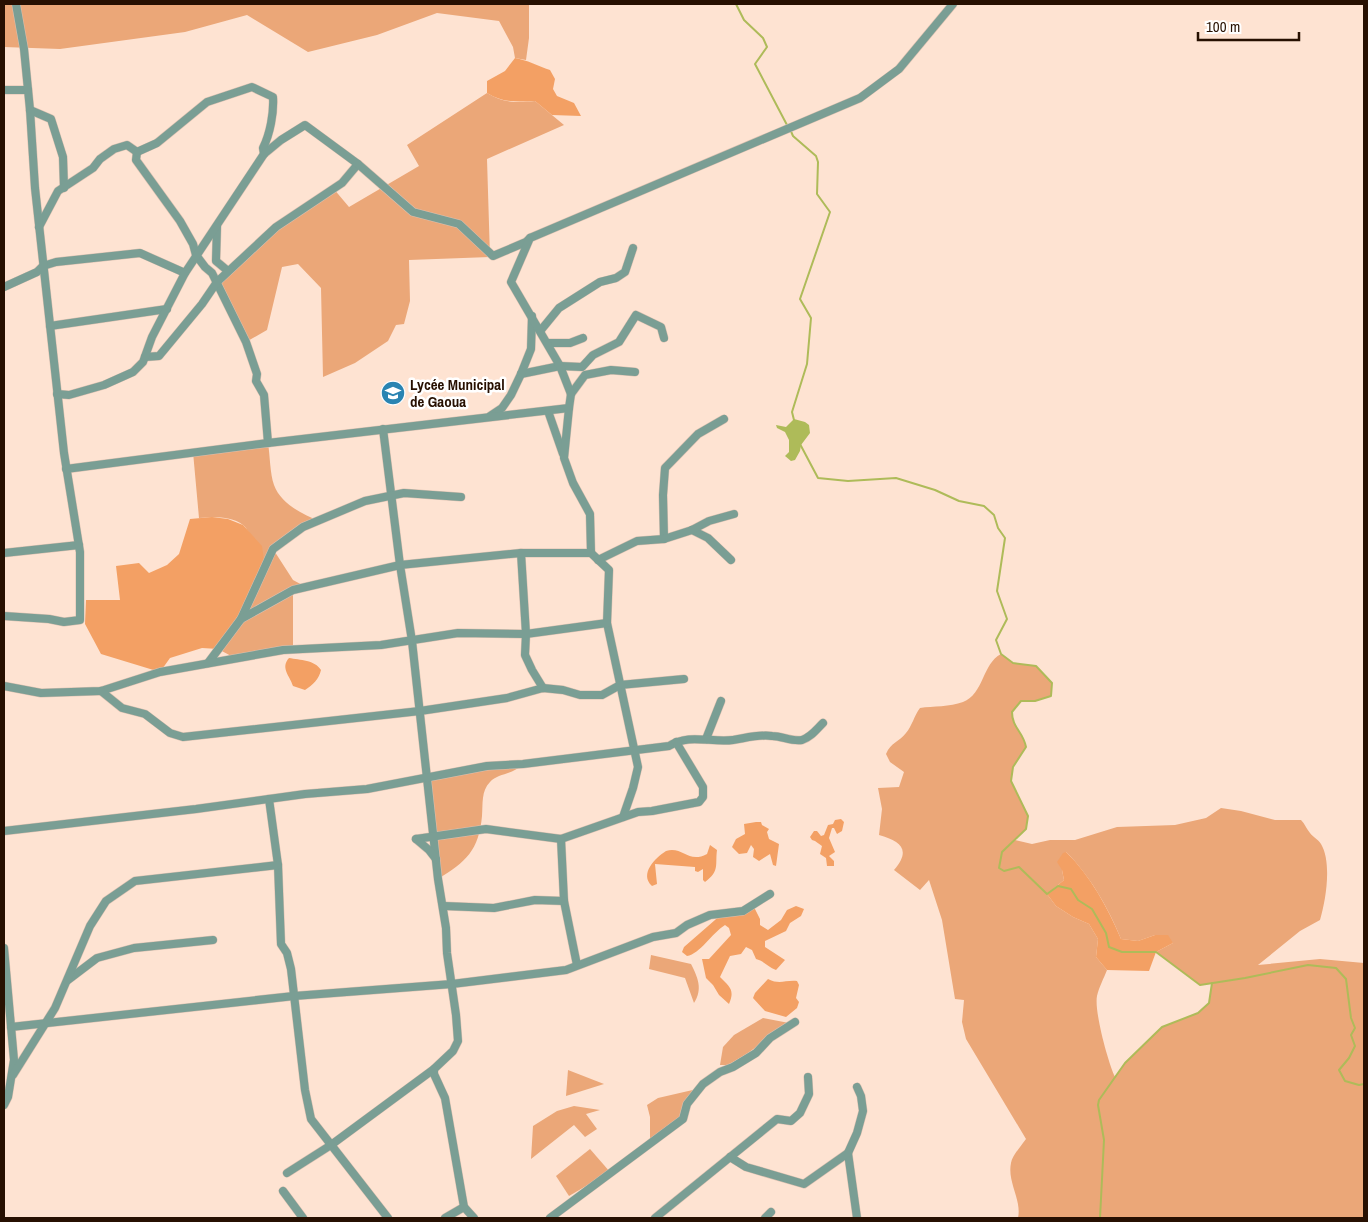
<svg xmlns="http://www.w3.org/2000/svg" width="1368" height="1222" font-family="'Archivo Narrow',sans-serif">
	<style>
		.green { fill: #eba778; fill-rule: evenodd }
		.forest { fill: #f3a064 }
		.water { fill: #aebb59 }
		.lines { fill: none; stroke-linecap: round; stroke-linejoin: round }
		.stream { stroke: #aebb59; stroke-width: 2 }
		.minor-casing { stroke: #dcc1b1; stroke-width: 9 }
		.minor { stroke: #7a9e94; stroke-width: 8 }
		.labels { text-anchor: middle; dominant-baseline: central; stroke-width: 5; stroke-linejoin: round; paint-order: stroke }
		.poi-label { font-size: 15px; font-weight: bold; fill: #271001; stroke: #fff; text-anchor: start }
	</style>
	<rect width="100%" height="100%" fill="#fee3d2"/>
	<g class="green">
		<polygon points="4,4 529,4 529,38 526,60 515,58 513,47 499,21 437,13 377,35 308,52 247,15 185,32 60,49 4,47"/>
		<path d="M487,93c16,10 30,10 48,8l29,24 -77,34 3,98 -81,3 1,41 -6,23 -8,1 -8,16 -33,22 -32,14 -2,-89 -23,-24 -16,3 -15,63 -21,12 -29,-60 59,-55 57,-39 16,19 70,-41 -12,-21z"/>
		<path d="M268,443c2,12 2,31 6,42 7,19 28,29 45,36l-46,28 20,31 13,7 -13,3v59l-58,9 -17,-9 33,-114c-3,-3 -5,-8 -8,-10 -12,-9 -30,-8 -44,-7l-6,-66z"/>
		<path d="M1001,654l12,9 23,3 16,17 -1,13 -16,5h-14l-9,11c0,16 11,19 14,35l-13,20 -2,14 17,35 -2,13 -11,11 17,4 18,-4h25l42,-13 58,-2 31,-7 15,-10 20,3 34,9h26c4,4 5,8 9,13 3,4 8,6 11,11 11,18 5,56 -1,76l-20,11 -42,34 62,-6 44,4v255h-346c4,-18 -11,-36 -7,-55 1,-7 10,-17 15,-24l-60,-100 -4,-17 2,-22 -9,-1 -13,-79 -13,-40 -9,10 -26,-20c18,-21 6,-29 -15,-35l3,-26 -4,-21 21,-1 5,-15 -14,-10 -4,-8c5,-12 13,-12 20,-21 6,-7 8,-17 14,-25 13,-2 30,-1 43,-6 21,-8 19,-38 38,-48zM1066,852c23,22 43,57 55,87l17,2 17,-6 18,8 -17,9 44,33 12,-2 -3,20 -11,10 -36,14 -37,36 -10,14c-7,-15 -21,-66 -18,-81 2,-9 7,-18 10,-26l-11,-13 2,-18 -9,-15 -16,-7 -17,-11 -9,-12 17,-14 -2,-10z"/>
		<path d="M523,764c-10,11 -25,9 -33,18 -9,9 -7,22 -8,34 -3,34 -16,46 -44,63l-11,-101z"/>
		<path d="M651,955l40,9c7,14 12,25 3,39l-9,-25 -36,-9z"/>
		<polygon points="763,1018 789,1023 748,1053 728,1065 720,1065 723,1047 734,1035"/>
		<polygon points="568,1070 604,1084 566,1096"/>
		<polygon points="697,1089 681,1118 650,1142 650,1117 647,1105 658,1098"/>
		<polygon points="574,1106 600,1110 586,1114 597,1129 585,1137 574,1125 531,1159 533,1126 557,1111"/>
		<polygon points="590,1149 610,1172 569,1196 556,1176"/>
	</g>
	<g class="forest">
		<path d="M515,58c12,2 23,8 35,12l5,9 -2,10 4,7 17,7 7,13 -29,-1 -17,-14c-18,1 -32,2 -48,-8v-12l18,-10z"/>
		<polygon points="212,517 228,519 243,525 262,546 265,567 241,619 218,649 202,648 170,658 160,672 101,654 85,624 86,600 120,600 116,566 139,563 149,573 167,565 179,554 190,519"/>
		<path d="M289,658c11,2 26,2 32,12 -2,9 -8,15 -16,20l-12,-4c-3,-10 -13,-18 -4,-28z"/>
		<polygon points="841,819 844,822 842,831 837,834 834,828 832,828 829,838 835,852 829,856 834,861 834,866 827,866 826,858 820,854 822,846 815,841 812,840 810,837 814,831 817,831 821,836 824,835 828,825 833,824 835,820"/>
		<polygon points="756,822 761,822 762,825 769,829 767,832 769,839 779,844 776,866 773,865 770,854 759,861 753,857 754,849 751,845 747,853 739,854 732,847 736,839 745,834 744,824"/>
		<path d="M710,845l7,5c-2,15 3,21 -12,32l-2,-2v-11l-5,3 -3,-1v-4l-40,-3 2,20 -5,2c-13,-12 3,-28 14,-35 17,-5 22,13 41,3z"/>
		<path d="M1066,852c24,23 42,56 55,87l17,2 17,-6h13l5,8 -17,9 -7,19 -42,-1 -11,-13 2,-18 -9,-15 -16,-7 -17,-11 -9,-12 17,-14 -2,-10 -5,-8 6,-9z"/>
		<path d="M753,905l7,14v6l8,5 13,-10 6,-10 9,-4 8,3 -3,7 -11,7 -4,8 -21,10v6l20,13 -9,10c-8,-3 -12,-9 -20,-11l-4,-9 -6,-3 -5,7 -11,2 -10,21c10,10 15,13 9,27l-10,-9 -6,-10 -7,-7 -4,-19h7l22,-24 -2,-7 -4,-3c-13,8 -25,29 -38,31l-5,-4 2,-5 39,-34z"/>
		<path d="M768,979c12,6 16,1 29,2l2,4 -3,13 3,4 -2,6 -11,9 -21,-6 -12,-13 2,-5z"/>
	</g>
	<polygon class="water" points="794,419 805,422 809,425 810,433 801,445 800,451 795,460 791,461 785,456 789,452 789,440 785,432 777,428 776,425 786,427"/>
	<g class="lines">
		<g class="stream">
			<polyline points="736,4 744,20 763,38 767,47 755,64 787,125"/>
			<polyline points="790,129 793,136 816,156 818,162 817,194 830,212 800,299 811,318 807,364 792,412 794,420"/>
			<path d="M800,444l18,34 30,3 48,-3 39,12 24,11 25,5 10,9 4,13 7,10 -8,53 10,28 -11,21 5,14 12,9 23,3 16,17 -1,13 -16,5h-14l-9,11c0,16 11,19 14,35l-13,20 -2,14 17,35 -2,13 -24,23 -3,16 5,3 15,-4 28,27 11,-8 13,3 7,11 14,9 14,24 3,14 13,5h34l44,33 45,-7 63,-13 28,3 10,11 5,39 4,10 -4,7 4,11 -6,12 -10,12 6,11 14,4 5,-1"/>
			<polyline points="1100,1218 1104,1140 1098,1105 1099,1100 1125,1063 1162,1027 1198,1013 1209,1003 1212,983"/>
		</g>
		<g class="minor-casing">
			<g id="minor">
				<polyline points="4,90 28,90"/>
				<polyline points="30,110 51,119 63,157 64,188"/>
				<polyline points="137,152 136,160 180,221 193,244 196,255 205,267 212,273 246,342 257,374 256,381 264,395 268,443"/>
				<path d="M137,152l20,-9 50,-41 45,-15 21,10c1,16 -3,37 -10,51l1,6"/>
				<polyline points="217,226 216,261 228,271"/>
				<polyline points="39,227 58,191 93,168 100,159 114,149 127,145 137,152"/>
				<polyline points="4,287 37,272 43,266 56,262 140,253 185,273"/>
				<polyline points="50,326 167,309"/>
				<polyline points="541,330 559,308 600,282 616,278 625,272 633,248"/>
				<polyline points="548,343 570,343 583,338"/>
				<polyline points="145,357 159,356 202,304 217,282 276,227 342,183 358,164"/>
				<polyline points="521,374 560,366 582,367 593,355 619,342 636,315 661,327 664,338"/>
				<polyline points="57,394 69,395 104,385 133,372 143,362 152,337 185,273 264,154 281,140 305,125 358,164 413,212 459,224 493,256 526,242 530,238"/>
				<polyline points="571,394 585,375 611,370 635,372"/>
				<polyline points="548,411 563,454"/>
				<polyline points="490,416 502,408 511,395 521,374 531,349 532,316"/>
				<polyline points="383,429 400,565 412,641 438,879 446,928 447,953 456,1015 458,1041 453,1051 434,1069 434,1074 445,1098 464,1207 474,1218"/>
				<polyline points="66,469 268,443 569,408"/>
				<polyline points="692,530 708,538 731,560"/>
				<polyline points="664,539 663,495 665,468 698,434 724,419"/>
				<polyline points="4,553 79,545"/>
				<polyline points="521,553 526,634 525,655 532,670 543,688"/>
				<polyline points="591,553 590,514 573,483 564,458 569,408 571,394 560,366 511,282 530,238 860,98 899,69 953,4"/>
				<polyline points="598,560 637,541 664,539 692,530 709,521 734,514"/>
				<polyline points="4,616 49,619 64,622 80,620 80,552 64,453 35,188 30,110 24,49 16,4"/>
				<polyline points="241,619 273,549 303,527 365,501 404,493 461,497"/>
				<polyline points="208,663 241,619 293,590 400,565 521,553 591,553 609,570 607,623 638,767 633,788 623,817"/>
				<polyline points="4,686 41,693 101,691 160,672 283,650 381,645 458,633 526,634 607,623"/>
				<polyline points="101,691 122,708 145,714 170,733 183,737 420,711 507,698 543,688 563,690 580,695 602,695 620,685 684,679"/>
				<polyline points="706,739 721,701"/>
				<polyline points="269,799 278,865 281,944 287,953 291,969 305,1090 311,1119 388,1218"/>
				<path d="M4,831l192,-22 109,-15 62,-5 120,-23 36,-2 146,-18c20,-13 42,-3 64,-6 13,-2 26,-6 39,-4 10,0 20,6 30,4 9,-3 14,-10 21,-17"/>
				<polyline points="416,839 486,829 561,839 638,812 652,811 699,802 703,797 703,787 676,742"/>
				<polyline points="416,839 429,850 436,859"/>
				<polyline points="561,839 564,901 577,965"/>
				<polyline points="444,906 494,908 535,900 564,901"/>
				<polyline points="4,948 14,1060 8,1097 4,1105"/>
				<polyline points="68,980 97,958 134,948 213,940"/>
				<polyline points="11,1027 294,996 452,984 566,970 653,937 676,933 687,925 710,915 743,911 770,894"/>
				<polyline points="13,1075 55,1008 90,926 106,901 135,881 278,865"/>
				<polyline points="857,1087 861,1096 863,1111 857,1133 848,1153 857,1218"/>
				<polyline points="730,1157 746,1167 804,1184 848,1153"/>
				<polyline points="287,1173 331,1145 434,1069"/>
				<polyline points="283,1191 303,1218"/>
				<polyline points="445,1218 464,1207"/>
				<polyline points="550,1218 683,1119 687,1104 703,1084 720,1072 733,1067 756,1053 770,1038 795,1022"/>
				<polyline points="655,1218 777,1119 791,1121 800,1113 809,1094 808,1077"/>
				<polyline points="765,1218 771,1212"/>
			</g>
		</g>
		<use href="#minor" class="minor"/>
	</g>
	<defs>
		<g id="school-disc" transform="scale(1.25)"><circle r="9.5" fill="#2a84b2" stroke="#fff"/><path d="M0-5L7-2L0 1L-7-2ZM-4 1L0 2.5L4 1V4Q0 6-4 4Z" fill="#fff"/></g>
	</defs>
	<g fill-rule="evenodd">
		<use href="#school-disc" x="393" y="393"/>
	</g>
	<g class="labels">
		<g class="poi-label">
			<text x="410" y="384">Lycée Municipal<tspan x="410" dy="17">de Gaoua</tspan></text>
		</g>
	</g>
	<rect width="1368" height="1222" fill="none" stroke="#271001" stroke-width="10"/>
	<path d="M1198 32v8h101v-8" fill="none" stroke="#271001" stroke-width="2.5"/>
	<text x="1206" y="32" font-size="15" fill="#271001" stroke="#ffffff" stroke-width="4" paint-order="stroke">100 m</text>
</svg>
